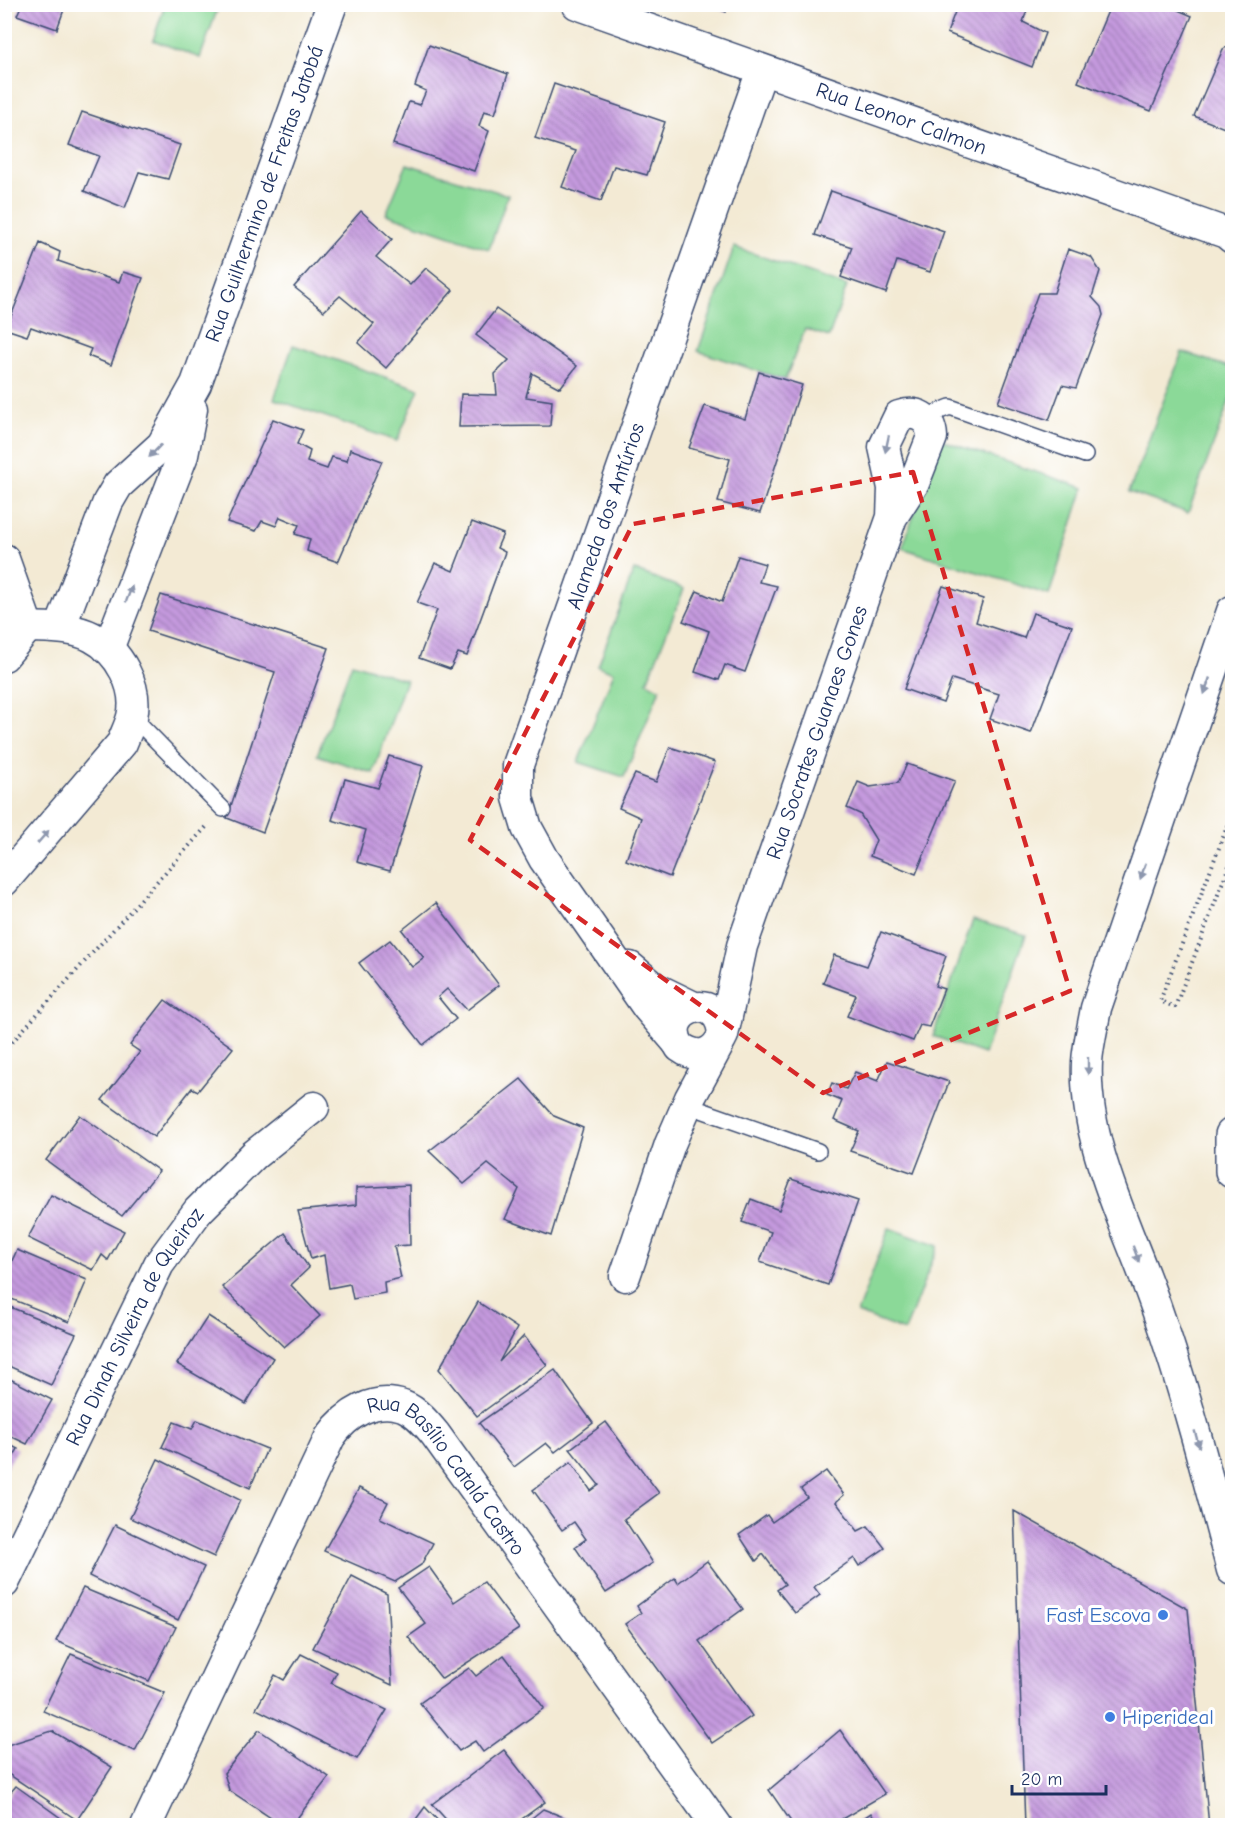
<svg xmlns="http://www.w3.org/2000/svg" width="1237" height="1830" font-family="'Comic Neue',sans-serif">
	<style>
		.pitch { fill: #8bd998; stroke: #53847b; stroke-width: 1.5 }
		.building { fill: url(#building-back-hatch) }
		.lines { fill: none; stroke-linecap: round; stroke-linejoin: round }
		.service-casing { stroke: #3b4b70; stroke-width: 18 }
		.minor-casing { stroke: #3b4b70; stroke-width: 33 }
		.primary-casing { stroke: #3b4b70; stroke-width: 36 }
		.path { stroke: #3b4b70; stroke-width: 4; stroke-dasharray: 1.5 4.5; stroke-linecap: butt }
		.service { stroke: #fff; stroke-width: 15 }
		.minor { stroke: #fff; stroke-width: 30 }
		.primary { stroke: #fff; stroke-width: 33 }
		.oneway { fill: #8d97ae }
		.marked { fill: none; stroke: #d62828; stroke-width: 4.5; stroke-dasharray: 12 8; stroke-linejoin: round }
		.shop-dot { fill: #3f7fe0; stroke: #fff; stroke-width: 2 }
		.labels { text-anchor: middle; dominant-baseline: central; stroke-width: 6; stroke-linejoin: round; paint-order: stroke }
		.street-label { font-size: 21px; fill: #1b2f5e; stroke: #fff }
		.shop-label { font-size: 21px; fill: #366cbe; stroke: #fff; text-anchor: end }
	</style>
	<defs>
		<pattern id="building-back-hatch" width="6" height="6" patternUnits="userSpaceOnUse" patternTransform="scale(1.5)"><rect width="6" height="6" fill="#c59ade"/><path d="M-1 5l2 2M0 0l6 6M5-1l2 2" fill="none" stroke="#9f7eb7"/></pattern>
	</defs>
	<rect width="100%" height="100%" fill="#fff"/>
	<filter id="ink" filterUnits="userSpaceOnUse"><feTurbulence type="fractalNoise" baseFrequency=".0167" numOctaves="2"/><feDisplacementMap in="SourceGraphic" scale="12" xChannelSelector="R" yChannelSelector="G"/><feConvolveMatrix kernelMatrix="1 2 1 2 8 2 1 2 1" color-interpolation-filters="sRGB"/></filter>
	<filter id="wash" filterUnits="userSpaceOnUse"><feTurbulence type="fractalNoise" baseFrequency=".008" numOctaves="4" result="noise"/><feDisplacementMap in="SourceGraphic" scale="24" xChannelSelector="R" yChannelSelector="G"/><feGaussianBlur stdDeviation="1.35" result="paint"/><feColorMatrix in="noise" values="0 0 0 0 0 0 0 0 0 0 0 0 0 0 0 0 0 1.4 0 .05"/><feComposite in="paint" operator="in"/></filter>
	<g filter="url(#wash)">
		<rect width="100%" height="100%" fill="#f3ead4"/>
		<g class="pitch">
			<polygon points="165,5 219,5 200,58 153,40"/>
			<polygon points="407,164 508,195 489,249 386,214"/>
			<polygon points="734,247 847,286 829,337 805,329 785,380 698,351"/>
			<polygon points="293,345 419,389 397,441 274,399"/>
			<polygon points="1182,352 1232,368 1232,394 1188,513 1129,492"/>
			<polygon points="941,440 1084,488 1049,595 902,548"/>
			<polygon points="634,570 684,589 647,682 660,689 624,777 578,762 614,672 598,666"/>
			<polygon points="352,663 406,680 373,773 317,755"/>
			<polygon points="973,920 1026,935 984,1054 933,1036"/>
			<polygon points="889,1228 938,1246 905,1331 857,1313"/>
		</g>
		<g id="blocks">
			<g class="building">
				<polygon points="22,4 66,4 57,29 17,15"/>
				<polygon points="705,4 728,4 726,12"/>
				<polygon points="958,4 1029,4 1023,22 1045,33 1032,67 947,33"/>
				<polygon points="1111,4 1164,4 1192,16 1151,111 1078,82"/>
				<polygon points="1232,44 1232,131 1194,116 1223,49"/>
				<polygon points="429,45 508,74 495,114 484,111 479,126 489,131 474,171 393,144 409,102 420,105 426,91 415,86"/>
				<polygon points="554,84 665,122 647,175 614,166 601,201 562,187 576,151 535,138"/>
				<polygon points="82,112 180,145 168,179 139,172 125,208 84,191 99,156 69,145"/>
				<polygon points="831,191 944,231 930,272 897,261 886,293 841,277 852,247 815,235"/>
				<polygon points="361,211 392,239 376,257 410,285 426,268 453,290 386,368 358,343 374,324 340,296 324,311 294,287"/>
				<polygon points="40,243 60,252 58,261 119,282 123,272 143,278 111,365 88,356 91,349 31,327 27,336 6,329"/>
				<polygon points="1068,249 1091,257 1100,271 1092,297 1101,307 1103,315 1076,388 1062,385 1049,420 998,403 1038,293 1054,293"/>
				<polygon points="496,309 577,366 560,388 532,373 526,397 552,401 550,426 459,427 461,394 497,395 495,374 509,360 476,335"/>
				<polygon points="759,372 802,385 760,513 718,502 730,459 689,448 705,406 745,419"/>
				<polygon points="273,419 303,430 297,444 310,451 307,462 327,469 332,457 347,461 350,449 382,461 338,562 307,551 310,539 295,534 299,525 280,517 276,526 262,521 256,531 227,522"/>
				<polygon points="472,522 503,534 497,548 505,552 467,656 458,653 450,669 419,658 437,610 417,603 435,563 453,571"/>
				<polygon points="738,556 765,564 759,582 777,586 745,672 725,665 719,680 695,672 709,631 683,621 697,591 722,602"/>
				<polygon points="943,586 983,599 976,622 1024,638 1033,613 1072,626 1031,733 990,719 999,694 952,679 943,703 904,689"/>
				<polygon points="161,595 329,648 263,832 227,818 275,672 148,631"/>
				<polygon points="670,747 715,762 670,877 626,860 641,818 619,808 635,774 656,782"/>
				<polygon points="389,756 423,766 390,871 357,862 366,830 332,820 345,779 378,788"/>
				<polygon points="907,764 955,781 916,874 870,856 876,840 860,814 847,808 858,782 870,787 898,783"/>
				<polygon points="436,903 499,985 467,1010 447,989 438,997 456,1019 423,1045 359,963 390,940 412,967 424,958 402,930"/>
				<polygon points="881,932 946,956 935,986 944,989 929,1027 920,1025 913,1041 847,1016 856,995 823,983 834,955 867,966"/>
				<polygon points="165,1000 233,1048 198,1091 192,1088 154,1137 102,1100 140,1052 130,1045"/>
				<polygon points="887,1061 949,1082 914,1173 850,1151 859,1131 834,1120 842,1101 827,1095 832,1083 846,1089 855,1072 878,1081"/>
				<polygon points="521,1079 554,1116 583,1128 551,1236 505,1219 519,1189 488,1164 464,1184 429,1151"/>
				<polygon points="80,1115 159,1171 122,1216 46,1160"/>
				<polygon points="791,1179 858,1201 828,1285 760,1262 771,1232 742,1222 751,1199 779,1210"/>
				<polygon points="409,1185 410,1245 394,1246 401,1278 384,1282 385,1293 353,1299 350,1284 329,1288 324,1255 311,1259 298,1211 356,1205 356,1188"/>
				<polygon points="51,1195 124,1231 108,1260 102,1255 93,1270 28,1238"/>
				<polygon points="285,1233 309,1268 291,1285 320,1316 284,1347 222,1287"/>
				<polygon points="17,1250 87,1280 69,1322 4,1296 4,1278"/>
				<polygon points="478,1302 517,1328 499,1362 524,1336 547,1365 477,1416 439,1369"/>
				<polygon points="10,1307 76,1334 51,1385 4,1364 4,1318"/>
				<polygon points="208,1316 273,1358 246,1404 177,1364"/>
				<polygon points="555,1370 593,1423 555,1452 546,1443 514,1467 479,1423"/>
				<polygon points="4,1376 52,1400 27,1444 4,1433"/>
				<polygon points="197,1420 267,1449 250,1488 162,1447 174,1422 192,1429"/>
				<polygon points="606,1422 659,1493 624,1519 653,1563 606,1593 575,1547 586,1539 574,1522 562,1530 533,1490 571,1462 591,1491 599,1485 570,1449"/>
				<polygon points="4,1442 18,1449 4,1472"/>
				<polygon points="158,1459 240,1500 214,1557 130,1518"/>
				<polygon points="826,1471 844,1495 836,1502 858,1531 868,1526 885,1548 859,1566 854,1558 814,1587 820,1595 795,1613 777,1590 785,1584 763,1554 756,1561 739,1535 767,1515 772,1522 807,1497 801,1489"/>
				<polygon points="359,1488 388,1502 380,1518 433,1543 421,1565 395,1582 324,1551"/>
				<polygon points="1014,1511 1188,1609 1209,1826 1025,1826"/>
				<polygon points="115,1525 204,1567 178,1620 89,1576"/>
				<polygon points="707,1561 743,1609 699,1641 752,1716 712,1743 625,1624 641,1613 637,1606 675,1578 678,1583"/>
				<polygon points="429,1567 454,1602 484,1582 519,1629 442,1679 408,1637 426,1624 398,1588"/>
				<polygon points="352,1576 387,1594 392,1685 313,1648"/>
				<polygon points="83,1588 176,1627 149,1681 56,1641"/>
				<polygon points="71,1654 165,1693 135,1751 43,1711"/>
				<polygon points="301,1654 337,1672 331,1683 387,1710 357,1759 256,1709 275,1675 284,1680"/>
				<polygon points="504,1655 544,1708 483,1752 475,1741 459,1751 420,1703 469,1668 476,1676"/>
				<polygon points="259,1730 329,1777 291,1826 283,1826 229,1790 224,1773"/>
				<polygon points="840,1730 885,1794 830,1826 794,1826 769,1790"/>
				<polygon points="52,1731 112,1767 77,1820 4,1771 4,1746"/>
				<polygon points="504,1750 545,1802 512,1826 452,1826 432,1804"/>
				<polygon points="16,1786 72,1826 4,1826 4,1800"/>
				<polygon points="425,1807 443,1826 411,1826"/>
				<polygon points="543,1809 584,1825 584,1826 522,1826"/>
				<polygon points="871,1813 878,1826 851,1826"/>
			</g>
		</g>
	</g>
	<g filter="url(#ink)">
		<use href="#blocks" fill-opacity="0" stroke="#3b4b70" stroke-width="1.5"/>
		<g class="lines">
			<g class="service-casing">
				<g id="service">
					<polyline points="925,417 950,407 1085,455"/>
					<polyline points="132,716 223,809"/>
					<polyline points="687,1105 818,1151"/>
				</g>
			</g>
			<g class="minor-casing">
				<g id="minor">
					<path id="s1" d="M577,4l649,229 6,5"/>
					<polyline points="4,559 28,627"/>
					<path d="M1232,611l-136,397c-3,18 -8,37 -9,54 -4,83 43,169 69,245 30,86 53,175 76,263"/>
					<path id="s2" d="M60,628l48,-126 10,-17 44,-40 34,-61 136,-380"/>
					<polyline points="108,649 183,455 192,409"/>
					<polyline points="4,656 28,627"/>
					<path d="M4,881l118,-138c3,-8 8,-18 10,-26 7,-30 -13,-66 -40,-80 -19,-10 -43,-9 -64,-10"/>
					<polyline points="630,967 655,988 694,1007"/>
					<path id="s3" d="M723,1035c-3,-50 -67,-24 -43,12 18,13 34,8 43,-12l19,-89 150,-429 22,-34 18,-46c-1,-20 -16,-27 -33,-21l-15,31 9,41 -1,29"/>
					<path id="s4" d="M677,1042l-30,-35 -103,-148 -17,-31 -9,-30v-33l244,-695"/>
					<polyline points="625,1276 670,1144 690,1098 718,1046"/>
					<path id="s5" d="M4,1583l155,-319 39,-53 56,-56 60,-48"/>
					<path id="s6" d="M146,1826l184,-389c16,-23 44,-41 73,-31 13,5 23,17 32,28l282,392"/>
				</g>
			</g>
			<g class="primary-casing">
				<polyline id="primary" points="1232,1135 1232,1171"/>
			</g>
			<g class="path">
				<polyline points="1232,814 1160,1001 1175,1007 1232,858"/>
				<polyline points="4,1051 208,825"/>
			</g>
			<use href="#service" class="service"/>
			<use href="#minor" class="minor"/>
			<use href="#primary" class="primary"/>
		</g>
		<defs><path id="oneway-solid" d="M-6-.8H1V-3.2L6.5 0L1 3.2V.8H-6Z" transform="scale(1.5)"/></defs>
		<g class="oneway">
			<use href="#oneway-solid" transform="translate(887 444) rotate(102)"/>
			<use href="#oneway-solid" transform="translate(155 451) rotate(134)"/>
			<use href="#oneway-solid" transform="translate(129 594) rotate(-69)"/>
			<use href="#oneway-solid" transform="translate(1207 686) rotate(109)"/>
			<use href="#oneway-solid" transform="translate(43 837) rotate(-49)"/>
			<use href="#oneway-solid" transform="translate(1143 871) rotate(109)"/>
			<use href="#oneway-solid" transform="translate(1088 1066) rotate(90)"/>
			<use href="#oneway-solid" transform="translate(1136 1254) rotate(69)"/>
			<use href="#oneway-solid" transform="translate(1197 1439) rotate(74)"/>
		</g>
	</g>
	<path class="marked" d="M913,472l157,519 -247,102 -353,-253 163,-316z"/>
	<g class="shop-dot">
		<circle cx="1163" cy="1615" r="6"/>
		<circle cx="1110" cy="1717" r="6"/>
	</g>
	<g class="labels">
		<g class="street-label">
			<text stroke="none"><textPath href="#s1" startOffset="344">Rua Leonor Calmon</textPath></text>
			<text stroke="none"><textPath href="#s2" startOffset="486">Rua Guilhermino de Freitas Jatobá</textPath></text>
			<text stroke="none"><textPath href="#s4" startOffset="590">Alameda dos Antúrios</textPath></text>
			<text stroke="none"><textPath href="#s3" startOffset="466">Rua Socrates Guanaes Gones</textPath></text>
			<text stroke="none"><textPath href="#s5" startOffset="288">Rua Dinah Silveira de Queiroz</textPath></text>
			<text stroke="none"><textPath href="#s6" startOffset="592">Rua Basílio Catalá Castro</textPath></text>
		</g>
		<g class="shop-label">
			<text x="1151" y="1615">Fast Escova</text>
			<text x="1122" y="1717" text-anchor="start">Hiperideal</text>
		</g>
	</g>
	<rect width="1237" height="1830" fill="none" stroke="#fff" stroke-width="24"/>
	<path d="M1012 1785v9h94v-9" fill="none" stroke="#1b2f5e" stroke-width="3"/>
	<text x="1021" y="1785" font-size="18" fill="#1b2f5e" stroke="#ffffff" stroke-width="4.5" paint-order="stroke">20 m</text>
</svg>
